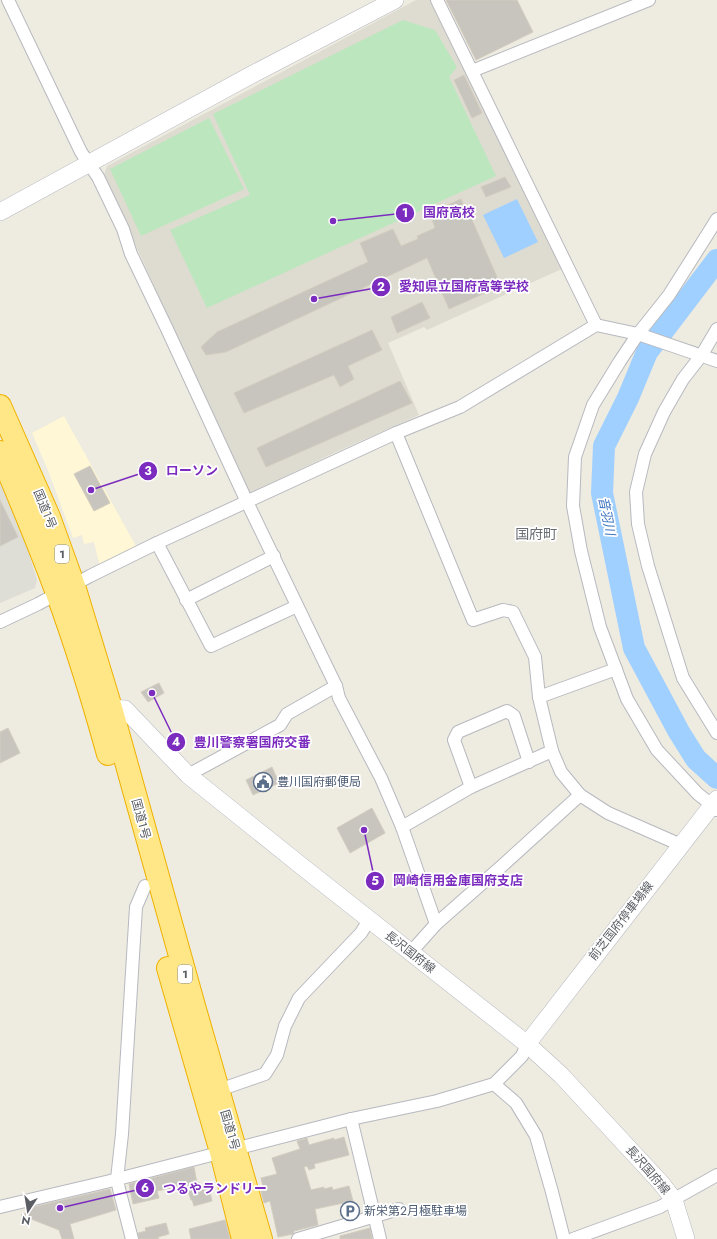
<svg xmlns="http://www.w3.org/2000/svg" width="717" height="1239" font-family="Jost,'Noto Sans JP',sans-serif">
	<style>
		.commercial { fill: #fff7d5 }
		.industrial { fill: #deddd6 }
		.education { fill: #dedbd0 }
		.green { fill: #bce7be }
		.water { fill: #a0d0ff }
		.lines { fill: none; stroke-linecap: round; stroke-linejoin: round }
		.river { stroke: #a0d0ff; stroke-width: 22 }
		.building { fill: #c8c5be; stroke: #d2cdbf }
		.street-casing { stroke: #b7b9bf; stroke-width: 14 }
		.secondary-casing { stroke: #b7bac1; stroke-width: 18 }
		.highway-casing { stroke: #efb100; stroke-width: 24 }
		.street { stroke: #fff; stroke-width: 12 }
		.secondary { stroke: #fff; stroke-width: 17 }
		.highway { stroke: #ffe787; stroke-width: 22 }
		.labels { text-anchor: middle; dominant-baseline: central; stroke-width: 3.5; stroke-linejoin: round; paint-order: stroke }
		.shield { fill: #fff; stroke: #8c8e92; stroke-width: 1 }
		.shield-label { font-size: 11px; font-weight: bold; fill: #5a5d63 }
		.street-label { font-size: 12px; fill: #5a5d63; stroke: #fff }
		.service-label { font-size: 12px; fill: #4e5e75; stroke: #fff; text-anchor: start }
		.water-label { font-size: 13px; font-style: italic; fill: #3b74bf; stroke: #fff }
		.quarter-label { font-size: 14px; fill: #6b6f75; stroke: #fff }
		.leader { fill: none; stroke: #7b2cbf; stroke-width: 1.5 }
		.callout-dot { fill: #7b2cbf; stroke: #fff; stroke-width: 1.5 }
		.mark-label { font-size: 12px; text-anchor: middle; font-weight: bold; fill: #fff }
		.callout-label { font-size: 13px; text-anchor: middle; font-weight: bold; fill: #7b2cbf; stroke: #fff; stroke-width: 3.5; stroke-linejoin: round; paint-order: stroke }
	</style>
	<rect width="100%" height="100%" fill="#eeebe1"/>
	<polygon class="commercial" points="64,416 137,548 100,567 94,542 84,544 82,535 73,538 49,473 32,433"/>
	<polygon class="industrial" points="0,479 25,541 37,580 35,588 0,603"/>
	<polygon class="education" points="416,0 430,0 564,268 427,330 424,327 388,343 419,415 336,452 248,494 104,175 107,166"/>
	<g class="green">
		<polygon points="403,20 435,30 457,67 449,77 496,176 207,308 170,230 250,195 213,114"/>
		<polygon points="209,118 244,189 141,236 110,169"/>
	</g>
	<polygon class="water" points="517,199 538,242 504,258 483,215"/>
	<g class="lines">
		<polyline class="river" points="717,260 647,352 628,398 604,446 602,493 634,648 679,732 696,759 717,778"/>
	</g>
	<g class="building">
		<polygon points="446,0 517,0 533,32 476,60"/>
		<polygon points="464,75 482,113 472,118 454,80"/>
		<polygon points="505,177 511,187 486,197 481,187"/>
		<polygon points="461,199 467,214 469,213 501,286 449,309 427,258 226,352 206,355 201,347 217,332 368,262 360,243 393,229 401,246 418,239 417,236 435,228 430,213"/>
		<polygon points="422,302 430,318 397,333 391,317"/>
		<polygon points="372,330 382,350 348,366 354,379 340,387 334,375 244,413 234,393"/>
		<polygon points="400,381 412,403 266,467 257,448"/>
		<polygon points="90,466 110,503 94,511 74,474"/>
		<polygon points="0,500 18,537 0,546"/>
		<polygon points="159,683 164,693 148,702 141,692"/>
		<polygon points="8,728 20,753 0,763 0,732"/>
		<polygon points="272,767 279,783 253,795 246,780"/>
		<polygon points="372,808 385,833 350,853 337,828"/>
		<polygon points="344,1137 349,1155 314,1164 315,1168 309,1170 307,1166 304,1167 311,1190 324,1187 324,1189 332,1187 333,1190 349,1186 353,1201 315,1209 318,1225 294,1231 294,1233 293,1234 278,1237 270,1201 264,1203 260,1188 263,1187 261,1178 277,1174 272,1158 300,1149 297,1141 307,1138 309,1145 334,1138 334,1140"/>
		<polygon points="194,1167 197,1183 200,1183 201,1186 208,1184 212,1201 194,1206 192,1200 191,1200 186,1185 157,1191 159,1198 133,1204 129,1184"/>
		<polygon points="110,1189 116,1210 70,1224 74,1239 62,1239 59,1230 21,1215 30,1212 29,1208"/>
		<polygon points="225,1220 230,1239 191,1239 189,1229"/>
		<polygon points="166,1223 169,1234 158,1237 159,1239 139,1239 138,1233 146,1231 145,1228"/>
		<polygon points="370,1228 372,1239 340,1239 340,1236"/>
	</g>
	<g class="lines">
		<g class="street-casing">
			<g id="street">
				<polyline points="8,0 81,152 98,177 123,229 131,254 167,329 247,502 336,686 339,698 381,778 402,827 436,924"/>
				<polyline points="437,0 596,325"/>
				<polyline points="472,71 649,0"/>
				<polyline points="717,329 701,356 683,379 664,412 645,454 636,492 638,524 648,566 683,678 717,733"/>
				<polyline points="396,433 473,620 503,610 513,612 535,657 539,697 552,751 561,772 580,795 608,813 681,845"/>
				<polyline points="157,543 211,646 297,606"/>
				<polyline points="186,600 274,556"/>
				<polyline points="0,622 38,604 90,576 157,543 396,433 460,407 596,325 638,334 717,361"/>
				<polyline points="539,697 616,669"/>
				<polyline points="529,762 514,716 507,711 458,732 454,740 471,787 552,751"/>
				<polyline points="188,775 280,725 287,714 336,686"/>
				<polyline points="716,810 712,805 698,794 657,750 627,699 600,627 581,551 573,506 575,457 593,405 620,361 638,334 669,295 707,235 717,219"/>
				<polyline points="402,827 471,787"/>
				<polyline points="411,952 436,924 503,865 580,795"/>
				<polyline points="494,1084 516,1103 536,1136 552,1192 564,1239"/>
				<polyline points="219,1090 265,1074 277,1055 285,1026 299,998 361,933 369,920"/>
				<polyline points="351,1119 380,1239"/>
				<polyline points="0,1207 110,1181 351,1119 437,1101 494,1084 522,1056 527,1044"/>
				<polyline points="132,1239 119,1189 117,1179 122,1134 136,907 145,886"/>
				<polyline points="298,1239 399,1209"/>
				<polyline points="573,1239 660,1207 717,1175"/>
			</g>
		</g>
		<g class="secondary-casing">
			<g id="secondary">
				<polyline points="0,212 253,74 395,0"/>
				<polyline points="99,709 111,708 125,709 188,775 304,868 527,1044 561,1075 661,1183 674,1200 686,1239"/>
				<polyline points="527,1044 717,799"/>
			</g>
		</g>
		<g class="highway-casing">
			<g id="highway">
				<polyline points="0,406 49,517 74,586 111,708 194,1006 261,1239"/>
				<path d="M0,452c20,47 39,93 57,141 19,52 36,107 51,161"/>
				<polyline points="168,968 221,1152 243,1239"/>
			</g>
		</g>
		<use href="#street" class="street"/>
		<use href="#secondary" class="secondary"/>
		<use href="#highway" class="highway"/>
	</g>
	<defs>
		<g id="civic-ring" transform="scale(1)"><circle r="9.5" fill="#fff" stroke="#5c6f8a" stroke-width="1.5"/><path d="M-.6-6.5H3V-4.5H.6V-3L4-1V1h2V6H-6V1h2V-1L-.6-3ZM-1.2 2.5V6h2.4V2.5Z" fill="#5c6f8a"/></g>
		<g id="parking-ring" transform="scale(1)"><circle r="9.5" fill="#fff" stroke="#5c6f8a" stroke-width="1.5"/><path d="M-3.5-5.5H1a3.5 3.5 0 0 1 0 7H-1V5.5H-3.5ZM-1-3.4V-.6H.8a1.4 1.4 0 0 0 0-2.8Z" fill="#5c6f8a"/></g>
	</defs>
	<g fill-rule="evenodd">
		<use href="#civic-ring" x="263" y="782"/>
		<use href="#parking-ring" x="350" y="1211"/>
	</g>
	<g class="labels">
		<g class="shield">
			<rect x="55" y="545" width="14" height="18" rx="3"/>
			<rect x="178" y="965" width="14" height="18" rx="3"/>
		</g>
		<g class="shield-label">
			<text x="62" y="554">1</text>
			<text x="185" y="974">1</text>
		</g>
		<g class="street-label">
			<text transform="translate(45 509) rotate(68)">国道1号</text>
			<text transform="translate(141 819) rotate(75)">国道1号</text>
			<text transform="translate(621 921) rotate(-52)">前芝国府停車場線</text>
			<text transform="translate(410 952) rotate(38)">長沢国府線</text>
			<text transform="translate(230 1130) rotate(74)">国道1号</text>
			<text transform="translate(648 1170) rotate(49)">長沢国府線</text>
		</g>
		<g class="service-label">
			<text x="277" y="782">豊川国府郵便局</text>
			<text x="364" y="1211">新栄第２月極駐車場</text>
		</g>
		<g class="water-label">
			<text transform="translate(607 516) rotate(79)">音羽川</text>
		</g>
		<g class="quarter-label">
			<text x="536" y="534">国府町</text>
		</g>
	</g>
	<path class="leader" d="M333 221L405 213M314 299L381 287M91 490L148 471M152 693L176 742M364 830L375 881M60 1208L145 1188"/>
	<g class="callout-dot">
		<circle cx="333" cy="221" r="4"/>
		<circle cx="314" cy="299" r="4"/>
		<circle cx="91" cy="490" r="4"/>
		<circle cx="152" cy="693" r="4"/>
		<circle cx="364" cy="830" r="4"/>
		<circle cx="60" cy="1208" r="4"/>
		<circle cx="405" cy="213" r="10"/>
		<circle cx="381" cy="287" r="10"/>
		<circle cx="148" cy="471" r="10"/>
		<circle cx="176" cy="742" r="10"/>
		<circle cx="375" cy="881" r="10"/>
		<circle cx="145" cy="1188" r="10"/>
	</g>
	<g class="mark-label">
		<text x="405" y="217">1</text>
		<text x="381" y="291">2</text>
		<text x="148" y="475">3</text>
		<text x="176" y="746">4</text>
		<text x="375" y="885">5</text>
		<text x="145" y="1192">6</text>
	</g>
	<g class="callout-label">
		<text x="449" y="217">国府高校</text>
		<text x="464" y="291">愛知県立国府高等学校</text>
		<text x="192" y="475">ローソン</text>
		<text x="252" y="747">豊川警察署国府交番</text>
		<text x="458" y="885">岡崎信用金庫国府支店</text>
		<text x="215" y="1193">つるやランドリー</text>
	</g>
	<g transform="translate(28 1211) rotate(192)" stroke="#ffffff" stroke-width="3" paint-order="stroke">
	<path d="M0-3L7 15L0 10L-7 15Z" fill="#5a5d63"/>
	<text y="-6" font-size="11" font-weight="bold" text-anchor="middle" fill="#5a5d63">N</text>
	</g>
</svg>
